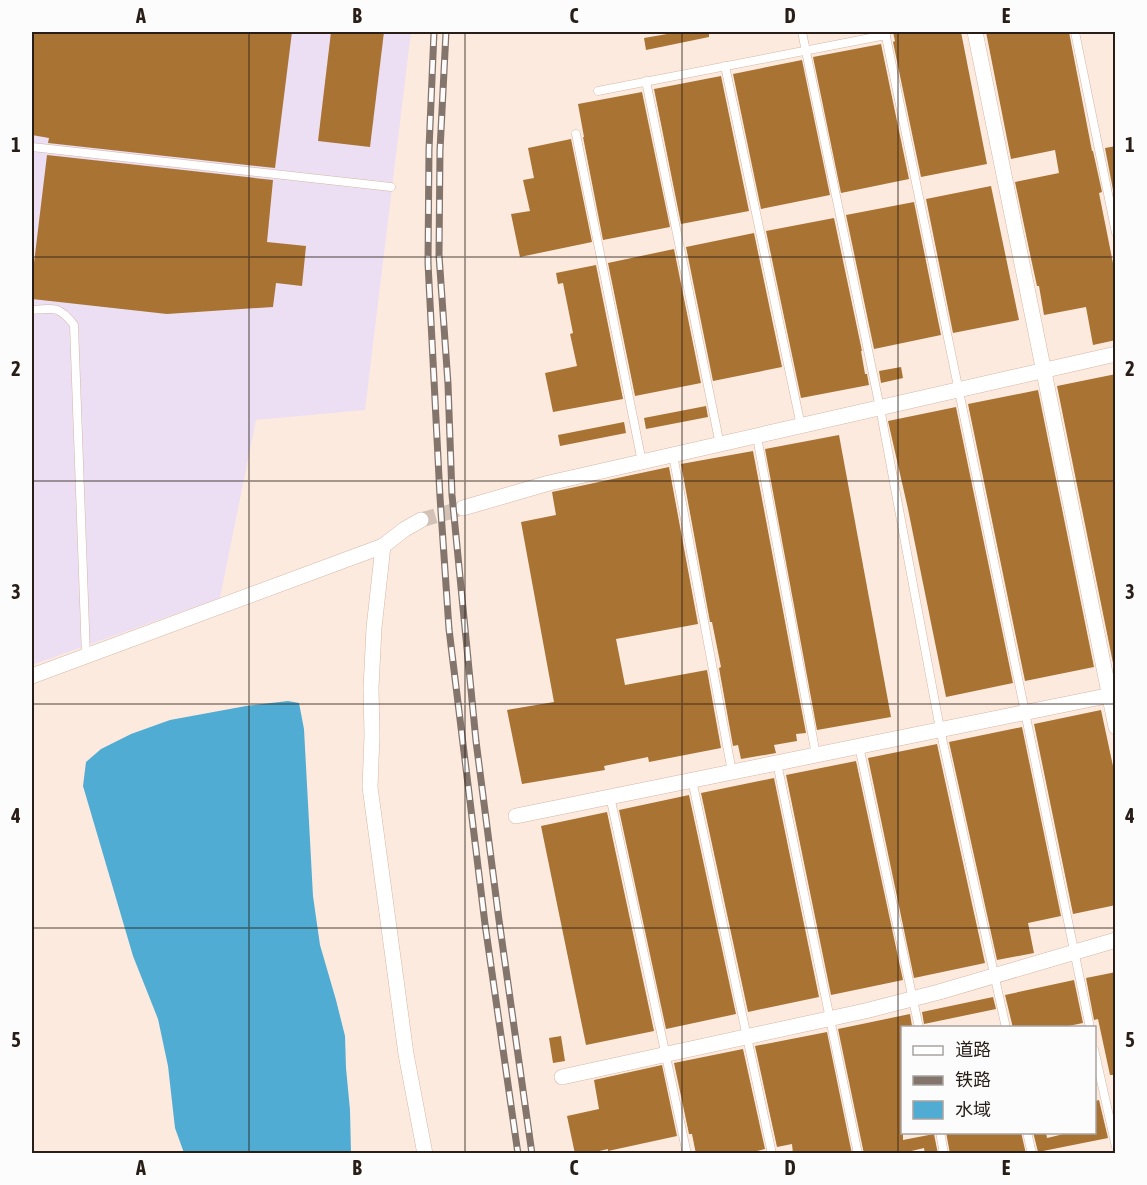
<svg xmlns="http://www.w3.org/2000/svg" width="1147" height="1185" font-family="'Asap Condensed','Noto Sans SC',sans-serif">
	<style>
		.commercial { fill: #ecdff3 }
		.water { fill: #51acd3 }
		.building { fill: #a97334 }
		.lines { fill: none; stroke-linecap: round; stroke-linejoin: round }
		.minor-tunnel { stroke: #d2c1b7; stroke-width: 15; stroke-dasharray: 15 8; stroke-linecap: butt }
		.service-casing { stroke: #d4b7a5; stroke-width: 9 }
		.minor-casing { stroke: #d4b7a5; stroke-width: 16 }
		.service { stroke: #fff; stroke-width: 8 }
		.minor { stroke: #fff; stroke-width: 15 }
		.rail-casing { stroke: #83746c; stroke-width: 7 }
		.rail { stroke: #fcfcfc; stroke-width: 4.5; stroke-dasharray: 14; stroke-linecap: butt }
		.grid { fill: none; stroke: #281d17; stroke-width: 1.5; stroke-opacity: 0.55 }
		.neatline { fill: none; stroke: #281d17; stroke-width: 2 }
		.grid-label { font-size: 20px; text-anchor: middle; font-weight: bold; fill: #281d17 }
	</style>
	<rect width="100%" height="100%" fill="#fdeadf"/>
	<polygon class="commercial" points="32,32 411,32 365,410 256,420 220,598 32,665"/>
	<polygon class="water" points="288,701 299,703 304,729 313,896 320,945 336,1000 345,1036 346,1068 350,1110 351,1153 184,1153 175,1128 168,1066 158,1019 133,956 83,786 86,762 101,749 131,734 170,720 246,706"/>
	<g class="building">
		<polygon points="32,32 292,32 275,168 48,143 49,138 32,135"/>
		<polygon points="331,32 384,32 370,147 318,141"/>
		<polygon points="679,32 709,32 709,37 646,50 644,38"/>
		<polygon points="893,32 961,32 987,164 921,177 893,42 895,41"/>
		<polygon points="986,32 1069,32 1092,151 1093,151 1102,192 1099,193 1116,278 1116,340 1093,345 1086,307 1044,315 1039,286 1037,286 1030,254 1015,182 1059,173 1055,150 1011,159"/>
		<polygon points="881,44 909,179 841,193 813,57"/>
		<polygon points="802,60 830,195 761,209 733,74"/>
		<polygon points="721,76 749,211 681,224 654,89"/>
		<polygon points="642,92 670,227 603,240 583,137 584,137 578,104"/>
		<polygon points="571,139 592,242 520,257 511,214 530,211 523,180 534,178 528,148"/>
		<polygon points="1116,146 1116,189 1113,190 1105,148"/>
		<polygon points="47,155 273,180 267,242 306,246 302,286 276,283 273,307 167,314 32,299 32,263 34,263"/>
		<polygon points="991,186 1019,320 953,333 926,199"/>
		<polygon points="914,202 941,335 874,349 846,215"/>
		<polygon points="834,218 862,351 861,351 865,374 867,374 869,385 801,398 766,231"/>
		<polygon points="754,233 782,367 713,381 686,247"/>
		<polygon points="674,249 701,383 635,396 608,263"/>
		<polygon points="596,265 623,399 553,412 545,373 577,366 570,334 573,333 563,283 558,284 556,273"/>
		<polygon points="901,367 903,378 881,383 879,371"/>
		<polygon points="1116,374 1116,662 1113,663 1057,386"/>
		<polygon points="1038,390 1094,667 1025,681 968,404"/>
		<polygon points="706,406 708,417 646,429 644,418"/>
		<polygon points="956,407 1013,683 946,697 908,509 888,421"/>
		<polygon points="624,422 626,433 560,446 558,435"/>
		<polygon points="839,435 891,717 817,730 765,449"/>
		<polygon points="753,451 806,733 796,734 797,741 774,745 776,753 741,759 738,745 733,746 719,668 721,667 712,622 710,622 681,464"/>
		<polygon points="669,467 698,624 616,639 625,685 707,670 721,748 649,762 648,757 604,766 605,770 522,784 507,710 554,702 521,522 556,515 552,492"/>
		<polygon points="1101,710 1116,780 1116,905 1073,914 1034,724"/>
		<polygon points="1022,727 1061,916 1028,923 1034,953 997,960 949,742"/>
		<polygon points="937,744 985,963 914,978 868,758"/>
		<polygon points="856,761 903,980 831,995 786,775"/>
		<polygon points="774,778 819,997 748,1012 701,793"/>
		<polygon points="689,795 736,1014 666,1029 619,810"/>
		<polygon points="607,812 654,1031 586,1045 541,826"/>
		<polygon points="1116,972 1116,1075 1110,1075 1098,1019 1094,1020 1086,978"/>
		<polygon points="1074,980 1083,1023 1059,1028 1013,1028 1005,995"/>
		<polygon points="993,997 996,1009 924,1024 922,1012"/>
		<polygon points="910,1014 912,1026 903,1028 903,1140 934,1134 938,1154 925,1154 924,1148 899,1154 864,1154 838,1029"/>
		<polygon points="827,1032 852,1154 793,1154 792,1144 777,1147 755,1046"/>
		<polygon points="561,1036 565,1061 553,1063 549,1038"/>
		<polygon points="743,1049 765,1149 745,1154 696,1154 692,1134 689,1134 674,1063"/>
		<polygon points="662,1065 677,1136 608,1151 608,1149 586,1154 575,1154 567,1116 599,1109 594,1080"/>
		<polygon points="1099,1100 1108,1138 1038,1152 1033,1132 1046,1132 1047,1138 1072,1132 1095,1132 1095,1101"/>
		<polygon points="946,1132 1021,1132 1026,1154 950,1154"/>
	</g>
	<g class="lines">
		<polyline class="minor-tunnel" points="421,520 463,508"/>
		<g class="service-casing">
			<g id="service">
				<polyline points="802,32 880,408 940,729 1006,1028"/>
				<polyline points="885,32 1090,1028"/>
				<polyline points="1075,32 1116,233"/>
				<polyline points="725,66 801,426"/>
				<polyline points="646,81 720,445"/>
				<polyline points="598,91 886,35"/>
				<polyline points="576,134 642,462"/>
				<polyline points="32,147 391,187"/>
				<path d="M32,310c22,-2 28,-4 42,15l12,331"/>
				<polyline points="757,437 816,755"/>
				<polyline points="673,455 732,772"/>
				<polyline points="859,746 919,1028"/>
				<polyline points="777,763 858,1154"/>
				<polyline points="692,780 772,1154"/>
				<polyline points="610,796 687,1154"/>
				<polyline points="1094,1049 1116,1147"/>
				<polyline points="940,1132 944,1154"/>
				<polyline points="1027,1132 1032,1154"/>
			</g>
		</g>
		<g class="minor-casing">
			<g id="minor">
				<polyline points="975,32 1116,727"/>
				<polyline points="463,508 549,483 1116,354"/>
				<polyline points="383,546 405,529 421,520"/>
				<polyline points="32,676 383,546 374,628 371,688 372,736 370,787 406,1054 425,1154"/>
				<polyline points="516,816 1116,694"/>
				<polyline points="562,1077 865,1011 939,992 1116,940"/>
			</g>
		</g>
		<use href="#service" class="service"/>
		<use href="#minor" class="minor"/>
		<g class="rail-casing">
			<g id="rail">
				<polyline points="434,32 429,149 428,263 440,497 449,629 485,924 518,1154"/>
				<polyline points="446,32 440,150 439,255 448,384 452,495 476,741 499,920 532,1154"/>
			</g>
		</g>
		<use href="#rail" class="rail"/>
	</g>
	<path class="grid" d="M249,32v1122M465,32v1122M682,32v1122M898,32v1122M32,257h1084M32,481h1084M32,704h1084M32,928h1084"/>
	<rect width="1147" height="1185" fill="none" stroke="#fcfcfc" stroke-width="66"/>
	<rect x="901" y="1026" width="195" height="108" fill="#fcfcfc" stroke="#a7a3a0" stroke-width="1.5"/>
	<rect x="913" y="1046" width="30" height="9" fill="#ffffff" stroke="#a7a3a0" stroke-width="1.5"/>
	<text x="955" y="1056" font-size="18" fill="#281d17">道路</text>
	<rect x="913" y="1076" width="30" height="9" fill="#83746c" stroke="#a7a3a0" stroke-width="1.5"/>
	<text x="955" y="1086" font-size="18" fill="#281d17">铁路</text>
	<rect x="913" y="1101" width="30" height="18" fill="#51acd3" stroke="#a7a3a0" stroke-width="1.5"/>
	<text x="955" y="1116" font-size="18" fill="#281d17">水域</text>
	<rect x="33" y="33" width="1081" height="1119" class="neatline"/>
	<g class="grid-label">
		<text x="141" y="23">A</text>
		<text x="357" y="23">B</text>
		<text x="574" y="23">C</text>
		<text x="790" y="23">D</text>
		<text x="1006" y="23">E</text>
		<text x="16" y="152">1</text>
		<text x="1130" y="152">1</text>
		<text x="16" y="376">2</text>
		<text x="1130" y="376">2</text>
		<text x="16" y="599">3</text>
		<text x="1130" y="599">3</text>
		<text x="16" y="823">4</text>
		<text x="1130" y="823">4</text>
		<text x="16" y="1047">5</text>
		<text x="1130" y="1047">5</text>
		<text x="141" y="1175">A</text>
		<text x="357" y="1175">B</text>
		<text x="574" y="1175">C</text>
		<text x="790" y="1175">D</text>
		<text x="1006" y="1175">E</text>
	</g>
</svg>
